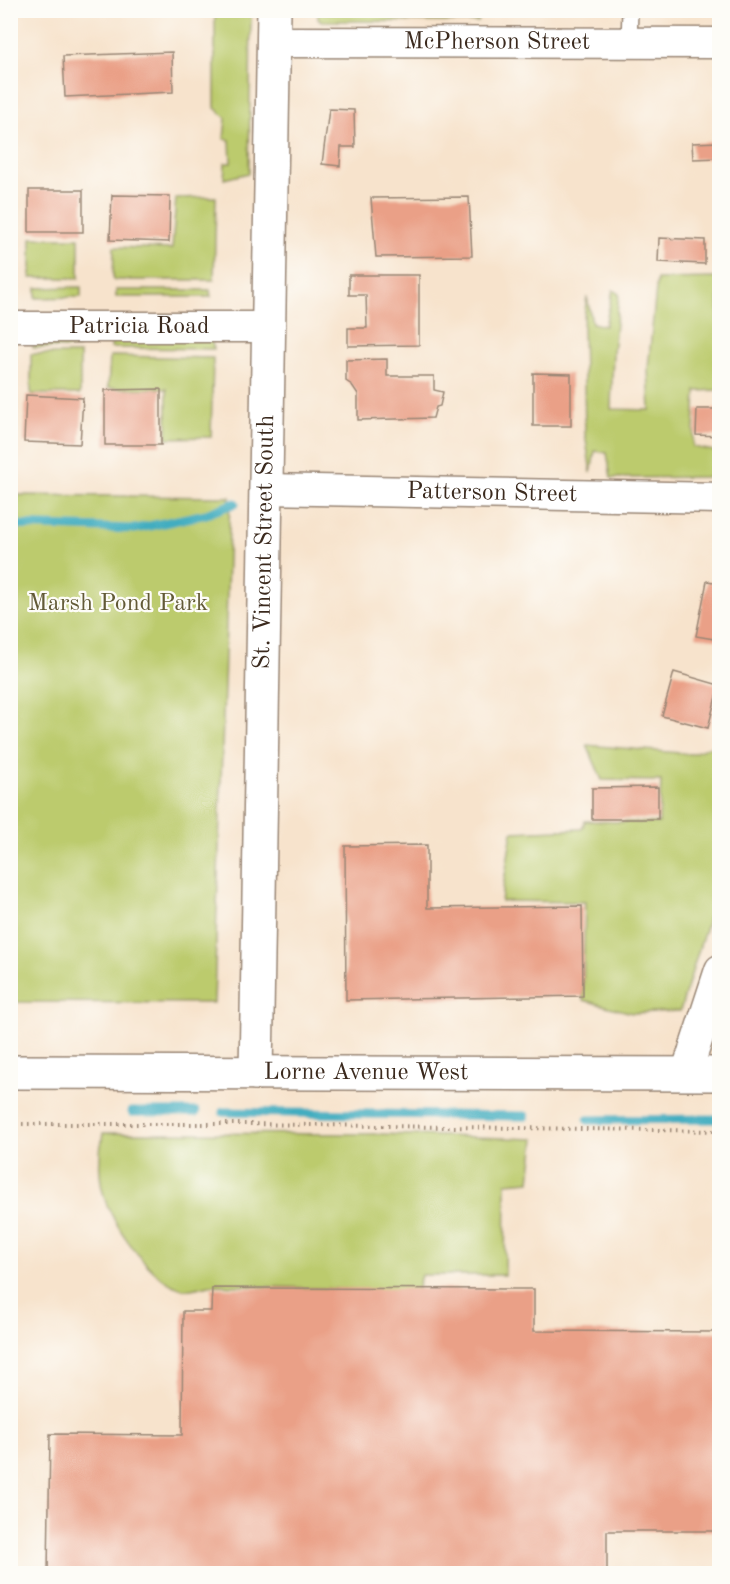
<svg xmlns="http://www.w3.org/2000/svg" width="730" height="1584" font-family="'Old Standard TT',serif">
	<style>
		.green { fill: #bccb6d; stroke: #7c7a46; stroke-width: 1.5 }
		.lines { fill: none; stroke-linecap: round; stroke-linejoin: round }
		.stream { stroke: #42adc0; stroke-width: 9 }
		.building { fill: #eaa087 }
		.lane-casing { stroke: #998675; stroke-width: 18 }
		.street-casing { stroke: #998675; stroke-width: 33 }
		.secondary-casing { stroke: #998675; stroke-width: 36 }
		.path { stroke: #998675; stroke-width: 4; stroke-dasharray: 1.5 4.5; stroke-linecap: butt }
		.lane { stroke: #fff; stroke-width: 15 }
		.street { stroke: #fff; stroke-width: 30 }
		.secondary { stroke: #fff; stroke-width: 33 }
		.labels { text-anchor: middle; dominant-baseline: central; stroke-width: 4.5; stroke-linejoin: round; paint-order: stroke }
		.street-label { font-size: 24px; fill: #3b2a1e; stroke: #fdfcf7 }
		.park-label { font-size: 24px; fill: #625a36; stroke: #fdfcf7 }
	</style>
	<rect width="100%" height="100%" fill="#fdfcf7"/>
	<filter id="ink" filterUnits="userSpaceOnUse"><feTurbulence type="fractalNoise" baseFrequency=".0167" numOctaves="2"/><feDisplacementMap in="SourceGraphic" scale="12" xChannelSelector="R" yChannelSelector="G"/><feConvolveMatrix kernelMatrix="1 2 1 2 8 2 1 2 1" color-interpolation-filters="sRGB"/></filter>
	<filter id="wash" filterUnits="userSpaceOnUse"><feTurbulence type="fractalNoise" baseFrequency=".008" numOctaves="4" result="noise"/><feDisplacementMap in="SourceGraphic" scale="24" xChannelSelector="R" yChannelSelector="G"/><feGaussianBlur stdDeviation="1.35" result="paint"/><feColorMatrix in="noise" values="0 0 0 0 0 0 0 0 0 0 0 0 0 0 0 0 0 1.4 0 .05"/><feComposite in="paint" operator="in"/></filter>
	<g filter="url(#wash)">
		<rect width="100%" height="100%" fill="#f7e3cc"/>
		<g class="green">
			<polygon points="215,11 251,11 249,173 224,179 225,163 231,163 230,140 224,139 226,118 215,108"/>
			<polygon points="318,11 318,10 484,11 482,11 478,22 322,21 318,19"/>
			<polygon points="216,197 214,280 113,280 114,247 172,249 176,198"/>
			<rect x="31" y="238" width="48" height="40"/>
			<polygon points="719,278 719,390 696,391 693,447 719,452 719,477 611,478 607,453 595,451 591,473 585,433 583,325 587,297 592,323 605,326 613,290 619,294 613,353 611,409 650,410 648,369 657,279"/>
			<polygon points="81,287 81,297 36,298 36,288"/>
			<polygon points="116,290 210,290 211,297 116,297"/>
			<rect x="33" y="338" width="45" height="10"/>
			<polygon points="112,338 211,340 214,349 111,348"/>
			<rect x="31" y="354" width="49" height="40"/>
			<polygon points="110,356 213,358 211,437 167,438 167,389 108,388"/>
			<polygon points="11,495 230,497 214,1003 11,1002"/>
			<polygon points="719,743 719,884 680,1011 632,1013 583,1000 585,902 501,901 512,832 582,829 585,821 659,823 661,781 602,780 587,745 691,754"/>
			<path d="M103,1133l278,1 154,5 -5,42 -24,2 -1,92h-84l-4,16 -207,-6c-8,1 -20,6 -27,4 -31,-8 -63,-55 -76,-84 -9,-22 -9,-49 -4,-72z"/>
		</g>
		<g class="lines">
			<g class="stream">
				<polyline points="10,525 135,529 206,514 235,503"/>
				<polyline points="132,1112 196,1112"/>
				<polyline points="223,1112 525,1116"/>
				<polyline points="588,1120 720,1119"/>
			</g>
		</g>
		<g id="blocks">
			<g class="building">
				<polygon points="172,52 173,92 65,97 63,56"/>
				<polygon points="329,109 354,110 355,147 341,147 340,166 322,164"/>
				<polygon points="720,142 720,158 693,159 692,143"/>
				<rect x="29" y="190" width="54" height="42"/>
				<polygon points="112,195 170,196 169,242 110,240"/>
				<polygon points="469,197 472,256 376,257 371,198"/>
				<polygon points="659,238 705,240 705,264 658,262"/>
				<polygon points="349,275 419,275 419,345 348,346 348,328 367,328 366,295 349,295"/>
				<polygon points="387,359 387,376 434,376 434,390 443,392 440,406 436,407 433,418 358,420 358,394 352,385 346,381 346,360"/>
				<polygon points="533,373 571,374 571,426 533,426"/>
				<polygon points="161,389 161,445 105,445 105,390"/>
				<polygon points="26,395 83,398 80,444 24,442"/>
				<polygon points="697,409 720,409 720,436 696,435"/>
				<polygon points="707,581 720,583 720,640 696,636"/>
				<polygon points="674,672 719,685 708,728 662,716"/>
				<polygon points="658,787 658,819 592,819 592,788"/>
				<polygon points="427,845 427,908 582,906 583,996 346,1000 345,846"/>
				<polygon points="212,1288 534,1289 534,1331 720,1332 720,1531 607,1531 607,1574 48,1574 50,1434 182,1435 183,1311 211,1311"/>
			</g>
		</g>
	</g>
	<g filter="url(#ink)">
		<use href="#blocks" fill-opacity="0" stroke="#998675" stroke-width="1.5"/>
		<g class="lines">
			<g class="lane-casing">
				<polyline id="lane" points="629,43 630,10"/>
			</g>
			<g class="street-casing">
				<g id="street">
					<path id="s1" d="M273,42l447,1"/>
					<path id="s2" d="M10,327h259"/>
					<path id="s3" d="M266,489l454,9"/>
					<polyline points="686,1074 720,970"/>
				</g>
			</g>
			<g class="secondary-casing">
				<g id="secondary">
					<path id="s4" d="M10,1072l710,2"/>
					<path id="s5" d="M256,1073l18,-1063"/>
				</g>
			</g>
			<polyline class="path" points="10,1124 246,1124 720,1131"/>
			<use href="#lane" class="lane"/>
			<use href="#street" class="street"/>
			<use href="#secondary" class="secondary"/>
		</g>
	</g>
	<g class="labels">
		<g class="street-label">
			<text stroke="none"><textPath href="#s1" startOffset="224">McPherson Street</textPath></text>
			<text stroke="none"><textPath href="#s2" startOffset="129">Patricia Road</textPath></text>
			<text stroke="none"><textPath href="#s3" startOffset="226">Patterson Street</textPath></text>
			<text stroke="none"><textPath href="#s5" startOffset="531">St. Vincent Street South</textPath></text>
			<text stroke="none"><textPath href="#s4" startOffset="356">Lorne Avenue West</textPath></text>
		</g>
		<g class="park-label">
			<text x="118" y="604">Marsh Pond Park</text>
		</g>
	</g>
	<rect width="730" height="1584" fill="none" stroke="#fdfcf7" stroke-width="36"/>
</svg>
